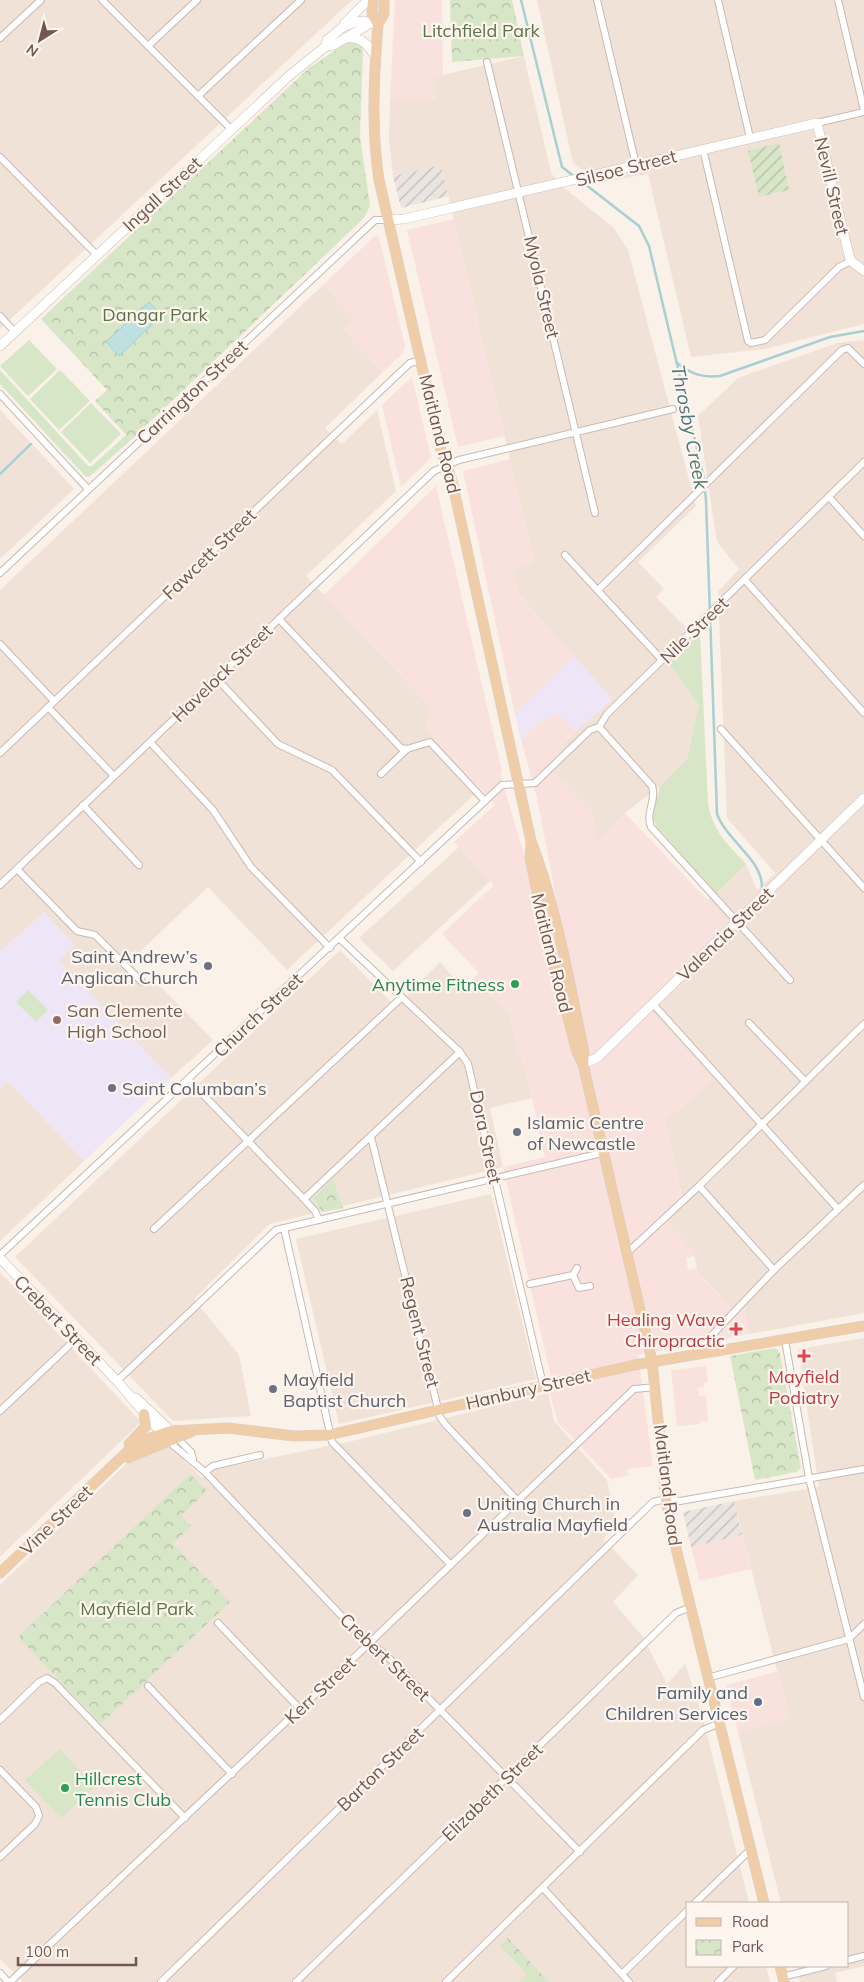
<svg xmlns="http://www.w3.org/2000/svg" width="864" height="1982" font-family="Mulish,sans-serif">
	<style>
		.residential { fill: #f1e2d8 }
		.commercial { fill: #f9e2de }
		.industrial { fill: url(#industrial-furrows) }
		.education { fill: #eee5f6 }
		.grass { fill: #d8e6c8 }
		.park { fill: url(#park-crowns) }
		.garden { fill: url(#garden-furrows) }
		.water { fill: #bfe0e1; stroke: #a7d0d2 }
		.lines { fill: none; stroke-linecap: round; stroke-linejoin: round }
		.stream { stroke: #a7d0d2; stroke-width: 2.5 }
		.street-casing { stroke: #cbb8b0; stroke-width: 8 }
		.secondary-casing { stroke: #cfbab1; stroke-width: 10 }
		.primary-casing { stroke: #d7d0ce; stroke-width: 11 }
		.street { stroke: #fff; stroke-width: 6 }
		.secondary { stroke: #fff; stroke-width: 9 }
		.primary { stroke: #f0cda9; stroke-width: 10 }
		.worship-dot { fill: #6b7280; stroke: #fdf5ee; stroke-width: 2 }
		.leisure-dot { fill: #2e9e5b; stroke: #fdf5ee; stroke-width: 2 }
		.education-dot { fill: #8d6e63; stroke: #fdf5ee; stroke-width: 2 }
		.health-dot { fill: #e0444e; stroke: #fdf5ee; stroke-width: 2 }
		.service-dot { fill: #5c6f8a; stroke: #fdf5ee; stroke-width: 2 }
		.labels { text-anchor: middle; dominant-baseline: central; stroke-width: 4.5; stroke-linejoin: round; paint-order: stroke }
		.park-label { font-size: 18px; fill: #5b7549; stroke: #fdf5ee }
		.street-label { font-size: 18px; fill: #71574f; stroke: #fdf5ee }
		.worship-label { font-size: 18px; fill: #5b616d; stroke: #fdf5ee; text-anchor: start }
		.leisure-label { font-size: 18px; fill: #27864d; stroke: #fdf5ee; text-anchor: end }
		.education-label { font-size: 18px; fill: #785e54; stroke: #fdf5ee; text-anchor: start }
		.health-label { font-size: 18px; fill: #be3a42; stroke: #fdf5ee; text-anchor: end }
		.service-label { font-size: 18px; fill: #4e5e75; stroke: #fdf5ee; text-anchor: end }
		.water-label { font-size: 19px; font-style: italic; fill: #48787b; stroke: #fdf5ee }
	</style>
	<defs>
		<pattern id="industrial-furrows" width="10" height="10" patternUnits="userSpaceOnUse" patternTransform="scale(1.25)"><rect width="10" height="10" fill="#ebe5e1"/><path d="M-1 1l2-2M0 10L10 0M9 11l2-2" fill="none" stroke="#c3bcb9"/></pattern>
		<pattern id="park-crowns" width="20" height="18" patternUnits="userSpaceOnUse" patternTransform="scale(1.25)"><rect width="20" height="18" fill="#d8e6c8"/><path d="M2 6a3 3 0 1 1 6 0M12 15a3 3 0 1 1 6 0" fill="none" stroke="#b4bda5"/></pattern>
		<pattern id="garden-furrows" width="10" height="10" patternUnits="userSpaceOnUse" patternTransform="scale(1.25)"><rect width="10" height="10" fill="#d8e6c8"/><path d="M-1 1l2-2M0 10L10 0M9 11l2-2" fill="none" stroke="#b4bda5"/></pattern>
	</defs>
	<rect width="100%" height="100%" fill="#faf1e8"/>
	<g class="residential">
		<polygon points="0,0 352,0 0,329"/>
		<polygon points="537,0 864,0 864,324 765,349 691,357 648,174 602,182 573,163"/>
		<polygon points="524,56 551,173 563,187 613,227 628,250 696,506 638,562 664,589 656,597 682,624 700,634 670,663 699,705 687,759 660,786 625,813 593,846 592,813 555,775 558,748 612,699 520,596 513,570 534,562 441,165 393,176 389,139 390,100 435,100 434,77"/>
		<polygon points="323,285 355,319 344,330 383,372 325,428 342,444 377,410 396,491 306,576 430,706 426,728 480,789 287,970 208,887 129,962 149,982 163,989 213,1040 171,1078 59,961 44,912 0,952 0,590"/>
		<polygon points="864,340 864,1313 749,1334 744,1307 730,1308 703,1277 700,1278 694,1256 663,1218 682,1197 665,1119 684,1105 712,1079 644,1004 728,922 707,900 746,864 757,890 775,873 727,818 718,592 739,569 717,542 698,416 738,378 837,343"/>
		<polygon points="0,410 31,443 0,472"/>
		<polygon points="33,445 74,489 0,559 0,476"/>
		<polygon points="459,847 490,881 393,971 359,938"/>
		<polygon points="340,950 396,1007 440,962 463,989 473,979 509,1013 532,1098 490,1108 503,1167 270,1224 194,1299 239,1355 251,1416 173,1421 15,1257"/>
		<polygon points="8,1081 84,1161 0,1241 0,1088"/>
		<polygon points="491,1194 536,1379 339,1424 296,1239"/>
		<polygon points="0,1272 141,1422 0,1557"/>
		<polygon points="864,1338 864,1966 835,1973 837,1982 800,1982 796,1966 848,1966 848,1903 781,1903 738,1732 789,1718 734,1501 819,1487 798,1349"/>
		<polygon points="548,1393 554,1421 607,1480 616,1525 603,1539 638,1575 613,1602 643,1637 667,1684 685,1664 702,1714 749,1903 688,1903 688,1966 766,1966 770,1982 23,1982 0,1959 0,1585 125,1465 137,1457 163,1446 170,1446 202,1478 211,1470 348,1442"/>
	</g>
	<g class="commercial">
		<polygon points="395,0 442,0 443,75 434,77 435,100 390,100"/>
		<polygon points="454,219 504,436 458,447 407,230"/>
		<polygon points="375,236 379,237 405,346 403,353 383,372 344,330 355,319 323,285"/>
		<polygon points="412,377 431,458 401,487 382,405"/>
		<polygon points="510,459 534,562 513,570 520,596 574,656 515,714 463,471"/>
		<polygon points="436,486 502,771 500,773 525,858 538,919 557,903 537,798 521,740 536,724 558,713 577,731 558,748 556,775 592,813 596,832 593,845 625,813 728,922 644,1004 712,1079 684,1105 665,1120 682,1197 664,1218 694,1252 695,1256 686,1258 688,1270 698,1268 700,1278 702,1277 730,1308 744,1307 749,1334 638,1355 653,1466 627,1469 628,1476 611,1479 558,1423 550,1394 550,1373 503,1167 545,1157 532,1098 509,1013 473,979 479,973 442,934 494,885 454,842 495,805 426,728 430,706 324,595"/>
		<polygon points="706,1366 708,1383 704,1383 704,1387 698,1388 699,1396 706,1395 708,1421 700,1421 700,1424 677,1426 671,1370"/>
		<polygon points="742,1535 751,1569 700,1581 691,1547"/>
		<polygon points="779,1671 790,1719 738,1732 726,1685"/>
	</g>
	<g class="industrial">
		<polygon points="441,165 448,196 401,208 393,176"/>
		<polygon points="734,1501 742,1535 691,1547 683,1512"/>
	</g>
	<g class="education">
		<polygon points="574,656 612,699 577,731 558,713 536,724 521,740 515,714"/>
		<polygon points="44,912 75,945 59,961 171,1078 84,1161 8,1081 0,1088 0,952"/>
	</g>
	<g class="grass">
		<polygon points="29,340 57,369 28,396 0,366"/>
		<polygon points="0,370 88,466 92,466 126,435 131,440 89,477 85,476 0,384"/>
		<polygon points="60,370 90,401 59,430 30,399"/>
		<polygon points="91,403 121,434 90,463 61,432"/>
		<path d="M700,634l8,170c6,29 18,38 38,60l-30,29 -59,-66 -5,-10 8,-31 27,-27 12,-54 -30,-42z"/>
		<polygon points="28,990 48,1010 36,1022 16,1002"/>
		<polygon points="60,1749 95,1787 61,1818 25,1780"/>
	</g>
	<g class="park">
		<polygon points="450,0 512,0 524,56 452,62"/>
		<polygon points="355,41 360,43 363,51 360,136 370,206 364,218 131,440 95,401 107,390 41,319 309,68 348,42"/>
		<polygon points="333,1179 343,1208 323,1212 313,1199"/>
		<polygon points="774,1348 778,1350 780,1354 801,1468 797,1472 755,1480 730,1356"/>
		<polygon points="190,1474 207,1491 181,1516 191,1526 173,1544 230,1602 101,1724 18,1637"/>
		<polygon points="508,1938 549,1982 519,1982 527,1974 500,1946"/>
	</g>
	<polygon class="garden" points="779,143 789,190 759,197 748,151"/>
	<polygon class="water" points="149,302 162,315 119,356 106,342"/>
	<g class="lines">
		<g class="stream">
			<polyline points="521,0 562,167 575,177"/>
			<path d="M581,181l58,45 10,20 54,228 3,26 11,314c10,27 45,45 45,73"/>
			<path d="M677,363c15,11 24,15 43,13l110,-39 34,-6"/>
			<polyline points="0,474 31,444"/>
		</g>
		<g class="street-casing">
			<g id="street">
				<polyline points="102,0 231,129"/>
				<polyline points="597,0 636,165"/>
				<polyline points="718,0 750,138"/>
				<polyline points="838,0 864,110"/>
				<polyline points="0,38 41,0"/>
				<polyline points="148,46 197,0"/>
				<polyline points="487,62 595,513"/>
				<polyline points="198,96 301,0"/>
				<polyline points="817,123 864,112"/>
				<polyline points="703,149 748,341 751,343 765,340 839,267 851,261"/>
				<polyline points="0,157 97,255"/>
				<polyline points="0,316 15,332"/>
				<polyline points="0,394 88,489"/>
				<polyline points="829,497 864,536"/>
				<polyline points="565,555 662,660"/>
				<polyline points="0,573 375,220 388,220"/>
				<polyline points="745,580 864,713"/>
				<polyline points="598,590 842,350 848,348 864,364"/>
				<polyline points="279,619 401,748 407,749 430,742 485,801"/>
				<polyline points="0,644 54,701"/>
				<polyline points="216,678 278,744 332,770 421,862"/>
				<polyline points="48,707 114,776"/>
				<path d="M599,727l53,59c5,14 -7,27 -1,41l139,153"/>
				<polyline points="721,729 864,888"/>
				<polyline points="150,742 213,810 251,867 330,948"/>
				<polyline points="0,753 394,378 410,363 422,360"/>
				<polyline points="381,774 407,749"/>
				<polyline points="83,805 139,865"/>
				<polyline points="17,869 77,931 95,935 142,982"/>
				<polyline points="0,885 434,471 459,460 673,409"/>
				<polyline points="339,938 460,1052 468,1064 543,1385"/>
				<polyline points="653,1004 838,1209"/>
				<polyline points="749,1023 805,1081"/>
				<polyline points="189,1080 304,1199 315,1211 319,1220"/>
				<polyline points="371,1137 440,1417 445,1424 517,1500"/>
				<polyline points="699,1186 774,1270"/>
				<polyline points="304,1199 460,1052"/>
				<polyline points="284,1228 332,1442 451,1565"/>
				<polyline points="154,1229 402,997"/>
				<polyline points="627,1253 699,1186 864,1024"/>
				<polyline points="0,1255 502,785 535,783 590,730 599,727 607,714 864,462"/>
				<polyline points="573,1275 577,1268"/>
				<polyline points="530,1284 573,1275 579,1288 590,1286"/>
				<polyline points="785,1340 809,1478 864,1697"/>
				<polyline points="693,1355 774,1270 864,1185"/>
				<polyline points="117,1381 276,1230 602,1153"/>
				<polyline points="0,1411 76,1339"/>
				<polyline points="178,1439 191,1452 193,1459"/>
				<polyline points="168,1441 205,1472 354,1629 387,1656 580,1852"/>
				<polyline points="205,1472 213,1466 260,1455"/>
				<polyline points="218,1623 300,1709"/>
				<polyline points="707,1678 849,1639 864,1624"/>
				<polyline points="148,1686 232,1774"/>
				<polyline points="0,1720 39,1682 47,1678 55,1683 185,1818"/>
				<polyline points="0,1770 36,1807 39,1816 35,1824 0,1857"/>
				<polyline points="543,1888 629,1982"/>
				<polyline points="695,1903 751,1849"/>
				<polyline points="848,1960 864,1956"/>
				<polyline points="0,1973 8,1982"/>
				<polyline points="622,1974 688,1910"/>
				<polyline points="782,1977 826,1966"/>
				<polyline points="10,1982 361,1651 634,1389 656,1387"/>
				<polyline points="161,1982 653,1502 666,1499 680,1501 864,1469"/>
				<polyline points="296,1982 676,1613 691,1607"/>
				<polyline points="446,1982 703,1730 720,1723"/>
				<polyline points="718,1982 734,1966"/>
			</g>
		</g>
		<g class="secondary-casing">
			<g id="secondary">
				<polyline points="343,27 345,23 368,0"/>
				<path d="M345,38c16,-2 24,7 31,20"/>
				<polyline points="326,46 327,40 343,27 355,22 364,21 373,24"/>
				<polyline points="388,220 404,219 817,123 849,255 851,261 864,271"/>
				<polyline points="0,346 290,75 326,46 334,45 369,24"/>
				<polyline points="583,1064 597,1058 864,798"/>
				<polyline points="0,1258 117,1381 165,1437"/>
				<polyline points="136,1398 175,1435"/>
			</g>
		</g>
		<g class="primary-casing">
			<g id="primary">
				<polyline points="373,0 372,14 378,24"/>
				<path d="M384,0v14l-6,10c-4,52 -7,104 1,156l62,270 11,31 79,360c26,67 38,140 53,211l-1,12"/>
				<polyline points="531,844 530,858 547,939 577,1052 583,1064 652,1361 666,1499 672,1532 764,1903"/>
				<polyline points="129,1444 146,1426 144,1414"/>
				<polyline points="128,1458 191,1432"/>
				<polyline points="0,1573 129,1450 144,1440 171,1431 228,1428 294,1436 329,1435 634,1365 864,1326"/>
				<polyline points="780,1966 784,1982"/>
			</g>
		</g>
		<use href="#street" class="street"/>
		<use href="#secondary" class="secondary"/>
		<use href="#primary" class="primary"/>
	</g>
	<g class="worship-dot">
		<circle cx="208" cy="966" r="5"/>
		<circle cx="112" cy="1088" r="5"/>
		<circle cx="517" cy="1132" r="5"/>
		<circle cx="273" cy="1389" r="5"/>
		<circle cx="467" cy="1513" r="5"/>
	</g>
	<g class="leisure-dot">
		<circle cx="515" cy="984" r="5"/>
		<circle cx="65" cy="1788" r="5"/>
	</g>
	<circle class="education-dot" cx="57" cy="1020" r="5"/>
	<g class="health-dot">
		<path d="M733.5 1321.5h5v5h5v5h-5v5h-5v-5h-5v-5h5z"/>
		<path d="M801.5 1348.5h5v5h5v5h-5v5h-5v-5h-5v-5h5z"/>
	</g>
	<circle class="service-dot" cx="758" cy="1702" r="5"/>
	<g class="labels">
		<g class="park-label">
			<text x="481" y="30">Litchfield Park</text>
			<text x="155" y="314">Dangar Park</text>
			<text x="137" y="1608">Mayfield Park</text>
		</g>
		<g class="street-label">
			<text transform="translate(626 168) rotate(-14)">Silsoe Street</text>
			<text transform="translate(832 186) rotate(77)">Nevill Street</text>
			<text transform="translate(162 194) rotate(-43)">Ingall Street</text>
			<text transform="translate(542 287) rotate(77)">Myola Street</text>
			<text transform="translate(192 392) rotate(-43)">Carrington Street</text>
			<text transform="translate(440 434) rotate(76)">Maitland Road</text>
			<text transform="translate(209 554) rotate(-44)">Fawcett Street</text>
			<text transform="translate(694 630) rotate(-44)">Nile Street</text>
			<text transform="translate(222 673) rotate(-44)">Havelock Street</text>
			<text transform="translate(725 934) rotate(-44)">Valencia Street</text>
			<text transform="translate(552 953) rotate(76)">Maitland Road</text>
			<text transform="translate(258 1015) rotate(-43)">Church Street</text>
			<text transform="translate(486 1137) rotate(78)">Dora Street</text>
			<text transform="translate(58 1320) rotate(46)">Crebert Street</text>
			<text transform="translate(420 1332) rotate(76)">Regent Street</text>
			<text transform="translate(528 1389) rotate(-13)">Hanbury Street</text>
			<text transform="translate(668 1485) rotate(83)">Maitland Road</text>
			<text transform="translate(56 1520) rotate(-44)">Vine Street</text>
			<text transform="translate(385 1657) rotate(44)">Crebert Street</text>
			<text transform="translate(320 1690) rotate(-43)">Kerr Street</text>
			<text transform="translate(380 1769) rotate(-44)">Barton Street</text>
			<text transform="translate(492 1792) rotate(-44)">Elizabeth Street</text>
		</g>
		<g class="worship-label">
			<text x="198" y="956" text-anchor="end">Saint Andrew’s<tspan x="198" dy="21">Anglican Church</tspan></text>
			<text x="122" y="1088">Saint Columban’s</text>
			<text x="527" y="1122">Islamic Centre<tspan x="527" dy="21">of Newcastle</tspan></text>
			<text x="283" y="1379">Mayfield<tspan x="283" dy="21">Baptist Church</tspan></text>
			<text x="477" y="1503">Uniting Church in<tspan x="477" dy="21">Australia Mayfield</tspan></text>
		</g>
		<g class="leisure-label">
			<text x="505" y="984">Anytime Fitness</text>
			<text x="75" y="1778" text-anchor="start">Hillcrest<tspan x="75" dy="21">Tennis Club</tspan></text>
		</g>
		<g class="education-label">
			<text x="67" y="1010">San Clemente<tspan x="67" dy="21">High School</tspan></text>
		</g>
		<g class="health-label">
			<text x="725" y="1319">Healing Wave<tspan x="725" dy="21">Chiropractic</tspan></text>
			<text x="804" y="1376" text-anchor="middle">Mayfield<tspan x="804" dy="21">Podiatry</tspan></text>
		</g>
		<g class="service-label">
			<text x="748" y="1692">Family and<tspan x="748" dy="21">Children Services</tspan></text>
		</g>
		<g class="water-label">
			<text transform="translate(690 427) rotate(79)">Throsby Creek</text>
		</g>
	</g>
	<rect x="686" y="1902" width="162" height="65" fill="#fdf5ee" stroke="#c5b6ae"/>
	<rect x="696" y="1918" width="25" height="8" fill="#f0cda9" stroke="#c5b6ae"/>
	<text x="732" y="1927" font-size="15" fill="#71574f">Road</text>
	<rect x="696" y="1940" width="25" height="15" fill="url(#park-crowns)" stroke="#c5b6ae"/>
	<text x="732" y="1952" font-size="15" fill="#71574f">Park</text>
	<g transform="translate(40 40) rotate(216)" stroke="#fdf5ee" stroke-width="4" paint-order="stroke">
	<path d="M0-4L9 19L0 12L-9 19Z" fill="#71574f"/>
	<text y="-8" font-size="14" font-weight="bold" text-anchor="middle" fill="#71574f">N</text>
	</g>
	<path d="M18 1957v8h118v-8" fill="none" stroke="#71574f" stroke-width="2.5"/>
	<text x="25" y="1957" font-size="15" fill="#71574f" stroke="#fdf5ee" stroke-width="4" paint-order="stroke">100 m</text>
</svg>
